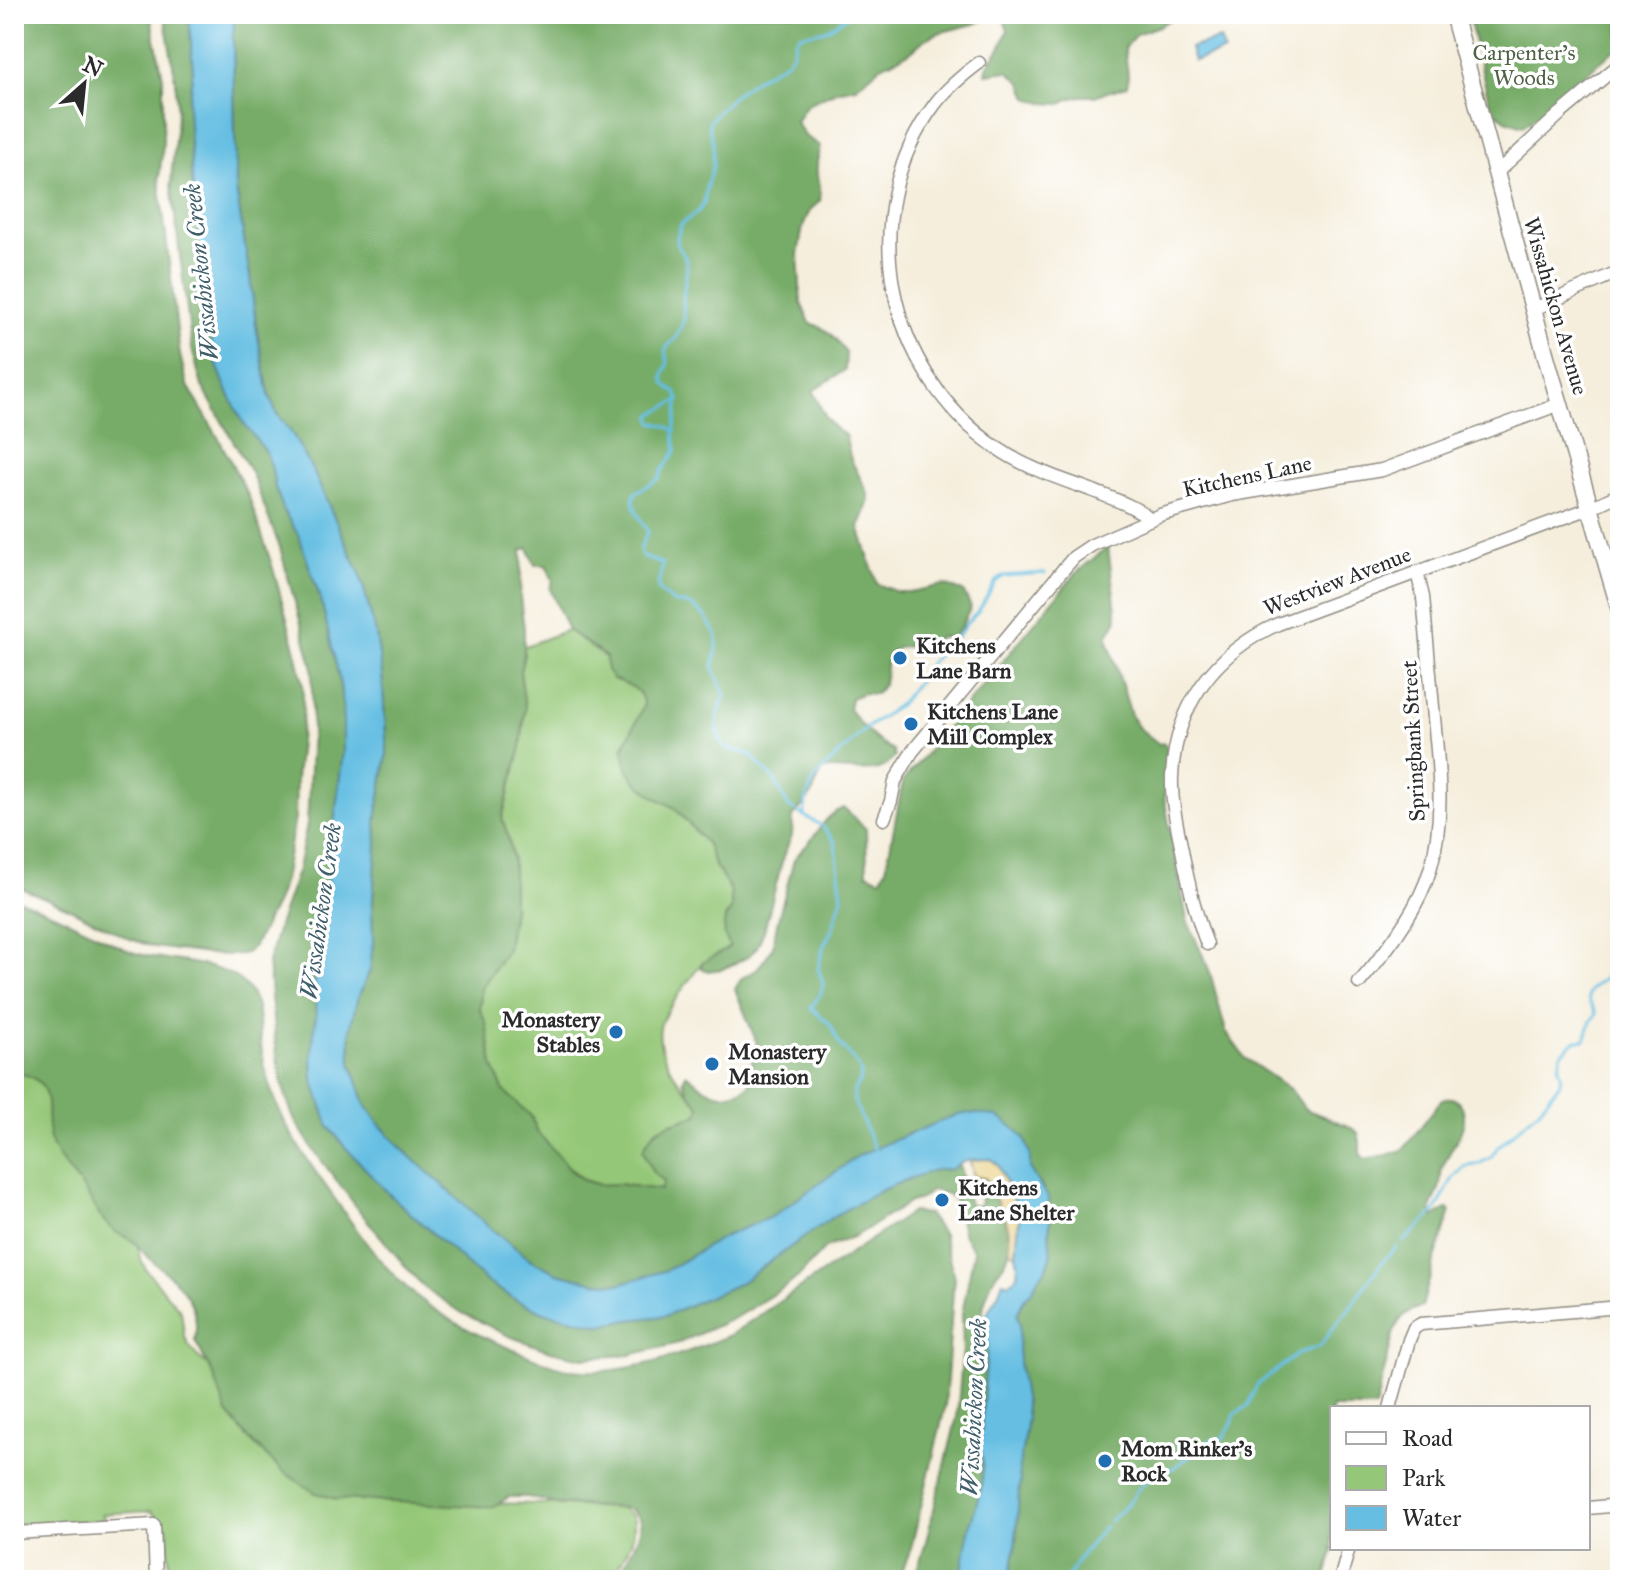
<svg xmlns="http://www.w3.org/2000/svg" width="1634" height="1594" font-family="'IM FELL Great Primer',serif">
	<style>
		.green { fill: #94c777; stroke: #607951; stroke-width: 2 }
		.forest { fill: #77ac68; stroke: #516c4a; stroke-width: 2 }
		.sand { fill: #eeda9e; stroke: #8c8264; stroke-width: 2 }
		.water { fill: #66bfe3; stroke: #487587; stroke-width: 2 }
		.lines { fill: none; stroke-linecap: round; stroke-linejoin: round }
		.stream { stroke: #66bfe3; stroke-width: 3 }
		.minor-casing { stroke: #908c84; stroke-width: 15 }
		.tertiary-casing { stroke: #908c84; stroke-width: 19 }
		.minor { stroke: #fff; stroke-width: 12 }
		.tertiary { stroke: #fff; stroke-width: 16 }
		.poi-dot { fill: #1f6fb2; stroke: #fff; stroke-width: 3 }
		.labels { text-anchor: middle; dominant-baseline: central; stroke-width: 7; stroke-linejoin: round; paint-order: stroke }
		.park-label { font-size: 22px; fill: #506246; stroke: #fff }
		.street-label { font-size: 22px; fill: #2b2b2b; stroke: #fff }
		.poi-label { font-size: 22px; font-weight: bold; fill: #2b2b2b; stroke: #fff; text-anchor: start }
		.water-label { font-size: 24px; font-style: italic; fill: #405f6b; stroke: #fff }
	</style>
	<rect width="100%" height="100%" fill="#fff"/>
	<filter id="ink" filterUnits="userSpaceOnUse"><feTurbulence type="fractalNoise" baseFrequency=".0125" numOctaves="2"/><feDisplacementMap in="SourceGraphic" scale="16" xChannelSelector="R" yChannelSelector="G"/><feConvolveMatrix kernelMatrix="1 2 1 2 8 2 1 2 1" color-interpolation-filters="sRGB"/></filter>
	<filter id="wash" filterUnits="userSpaceOnUse"><feTurbulence type="fractalNoise" baseFrequency=".006" numOctaves="4" result="noise"/><feDisplacementMap in="SourceGraphic" scale="32" xChannelSelector="R" yChannelSelector="G"/><feGaussianBlur stdDeviation="1.8" result="paint"/><feColorMatrix in="noise" values="0 0 0 0 0 0 0 0 0 0 0 0 0 0 0 0 0 1.4 0 .05"/><feComposite in="paint" operator="in"/></filter>
	<g filter="url(#wash)">
		<rect width="100%" height="100%" fill="#f5eedc"/>
		<g class="green">
			<path d="M568,630l38,28 1,12 14,12 14,4 7,11 2,8 -21,44 13,33 19,15 20,11 32,36 7,20 17,27v19l-6,8v18l5,10c-10,10 -20,10 -29,18 -10,14 -35,46 -40,59 -9,30 21,64 40,83l-3,8 -42,15 -13,21 10,22 11,9 -3,9 -43,-6 -18,1 -17,-5 -28,-26 -17,-21 -7,-17 -28,-26 -10,-25 -7,-42 -6,-13 1,-21 26,-40 6,-40v-49l-5,-24 -6,-18 19,-71 4,-39 -5,-37 4,-16 -1,-8z"/>
			<path d="M14,1066l29,17 92,154 6,22 5,11 35,41 3,23 4,10 9,12 19,15 269,132 57,1 79,4 12,8c6,25 -12,42 -22,64h-441l-2,-51 -17,-18 -49,3 4,6 -92,5z"/>
		</g>
		<g class="forest">
			<polygon points="14,14 150,14 163,77 163,145 159,178 180,355 187,384 219,439 249,497 272,565 297,655 303,685 303,712 296,779 295,818 284,880 276,902 254,946 246,953 234,955 207,954 154,947 130,939 66,907 14,885"/>
			<path d="M164,14h25l4,56 -5,36 4,72 15,143 8,39 12,30 15,30 24,32 6,17 3,18 10,26 14,23 23,68 17,73 4,30v45l-14,115 -3,48 -12,51 2,49 -4,36 1,28 16,48 60,67 98,88 31,19 29,12 54,12 19,-4 45,-5 75,-33 94,-67 48,-26 29,-13 24,-7 16,-1 8,-5 10,41 9,1 3,-3 -7,-27 11,2c7,8 9,18 13,28 7,14 12,25 12,41 -1,11 -7,18 -14,27 -6,10 -16,36 -13,47 1,4 3,8 5,12l-8,116c8,25 -2,51 -9,74 -5,19 -8,38 -10,57h-48l11,-31 33,-132 6,-69 -1,-34 12,-63 -10,-15 -4,-17 -6,-10 1,-9 -7,-6 -16,-4 -12,9 -10,3 -53,33 -32,13 -27,29 -10,8 -52,32 -57,26 -49,12 -47,3 -33,-7 -41,-15 -47,-23 -19,-13 -18,-12 -14,-15 -50,-60 -49,-65 -19,-31 -9,-26 -8,-39 -8,-90 11,-39 19,-54 9,-45 5,-92v-68l-32,-116 -28,-74 -50,-88 -10,-37 -21,-164c1,-25 6,-51 6,-76 0,-32 -8,-64 -13,-95z"/>
			<path d="M235,14h938l1,3 -15,9 -23,8 -11,14c0,15 5,23 2,38l-33,10h-13l-13,3 -7,5 -18,-1 -15,-5 -6,-15 -14,-12 -22,3c0,-12 7,-14 13,-24 4,-6 6,-14 9,-20l-6,-15h-7l-21,9 -36,9 -14,7 -15,13 -28,13 -25,21 -20,4 -20,9 -11,7 -9,15 9,14 15,10c-2,9 -4,19 -3,28 2,11 5,15 3,27l-10,9 -7,16 -5,28 3,49 9,20c17,5 26,15 36,30l-1,17 -32,21c9,19 14,35 32,44l6,25 16,31 2,8 -4,14 -6,14 18,57 21,8h12l34,-7 19,6 8,16 -10,20 -9,11 -13,-1c-1,1 -10,8 -11,8 -11,4 -28,-3 -37,8 -11,14 2,24 -16,41l-11,-1 -13,5 -2,11c12,17 26,32 44,41l2,7c0,0 -9,9 -10,9 -19,10 -43,0 -63,4l-10,24 -19,23 -1,19 -8,18 -20,77 -7,16 -9,10 -25,12 -16,2 -5,-2 -1,-5c9,-8 19,-8 29,-18l-5,-10 -1,-10 1,-8 6,-8v-19l-17,-27 -7,-20 -32,-36 -20,-11 -19,-15 -9,-14 -4,-19 21,-44c-4,-19 -15,-19 -31,-26l-6,-9 -1,-13 -38,-27 -18,-41 3,-9 -7,-15h-11l-7,-17 -6,2 -2,47 4,32v26l-4,16 5,37 -4,39 -19,71 6,18 5,24v49l-6,40 -26,40 -1,21 6,13 7,42 10,25 28,26 7,17 35,39 10,8 17,5 18,-1 43,6 3,-9 -11,-9 -10,-22c10,-27 31,-26 55,-36l2,-8 -10,-11 -7,-15 3,-6c20,17 38,29 63,11l4,-30 4,-12 -22,-54 7,-11 13,-7 10,-12 8,-13 4,-23 17,-63c4,-7 7,-9 13,-15 13,-14 18,-31 37,-37l22,21 1,44 13,6 6,-10 17,-88 174,-209 31,-25 9,72 -10,18 25,81 7,10 20,16 5,-1 3,4 -3,50 23,123 23,52 16,60 19,26 46,32 14,19 43,17 9,6 3,9v12l4,6 23,-4 16,-5 39,-51c7,-2 12,-2 17,4 16,19 -10,45 -16,64 -3,6 -2,12 -3,18 -2,8 -7,17 -9,24l3,8 13,-8 4,2 -17,51 -12,45c-15,3 -22,11 -28,24l-19,77h-43v140h2l-9,32h-318c11,-20 10,-74 13,-99l-1,-10 8,-54 -7,-44 -2,-24 2,-24 -3,-11 7,-15 8,-8 5,-10 10,-14 3,-49 -7,-30 -10,-13 -3,-7v-14l-6,-16 -112,-6 -54,24 -85,60 -48,20 -58,34 -47,14 -25,-2 -38,-9 -26,-13 -37,-29 -91,-81 -23,-25 -15,-21 -14,-41 -1,-35 7,-28 13,-30 3,-28 -1,-31 5,-66 -1,-24 11,-68 -5,-79 -6,-39 -16,-61 -47,-103 -20,-36 -16,-21 -8,-19 -12,-63 -7,-55 -14,-88 -3,-153z"/>
			<polygon points="1468,14 1620,14 1620,47 1600,61 1564,95 1523,126 1506,120 1491,109"/>
			<path d="M14,898c26,10 52,21 78,34 14,7 28,16 43,21 30,9 87,8 109,31 19,20 13,37 17,62 3,23 9,43 18,64 13,29 32,56 51,82 25,36 55,80 89,106 28,22 58,37 90,50 20,8 41,18 63,22 51,7 112,-15 158,-35l182,-123 16,2 15,21 11,42 -9,130 -34,141 -12,32h-275c-1,-6 -2,-7 0,-14 7,-17 32,-48 2,-58l-69,-4 -29,-7h-19l-17,10 -156,-8 -20,-6 -34,-22 -35,-34 -20,-24 -14,-39 -18,-33c7,-38 -17,-60 -44,-81 -6,-6 -11,-12 -17,-18 -7,-5 -15,-7 -21,-12 -6,-5 -12,-13 -16,-19 -4,-7 -8,-14 -13,-21 -11,-16 -28,-31 -34,-51 -8,-26 10,-63 -36,-66z"/>
		</g>
		<polygon class="sand" points="984,1158 991,1159 998,1165 1019,1211 1019,1221 1016,1255 1010,1250 1009,1232 1006,1219 999,1207 989,1183 985,1178 974,1176 970,1161"/>
		<g class="water">
			<path d="M189,14h46l-2,22 3,153 14,88 7,55 12,63 8,19 16,21 20,36 47,103 16,61 6,39 5,79 -11,68 1,24 -5,66 1,31 -3,28 -13,30 -7,29 1,34 14,41 15,21 23,25 91,81 37,29 26,13 38,9 24,2 48,-14 58,-34 48,-20 85,-60 15,-7 88,-36 21,1 16,3 15,10 11,11 6,16v14l3,7 15,22 2,21 -1,14 2,25 -4,10 -10,14 -5,10 -8,8 -7,15 3,11 -2,24 2,24 7,44 -8,54 1,10c-3,25 -2,79 -13,99h-46c2,-19 5,-38 10,-57 6,-23 17,-49 9,-74l8,-116c-7,-18 3,-25 10,-39 2,-4 3,-9 5,-13l6,2 4,-2 4,-7 1,-10 -2,-9 3,-34v-10l-21,-46 -7,-6 -22,1 -10,4 -7,5 -17,1 -24,8 -29,12 -48,26 -94,67 -75,33 -45,5 -19,4 -54,-12 -29,-12 -31,-19 -98,-88 -43,-46 -17,-21 -16,-48 -1,-28 4,-36 -2,-49 12,-51 3,-48 14,-115v-45l-4,-30 -17,-73 -23,-68 -14,-23 -10,-26 -3,-18 -6,-17 -24,-31 -15,-31 -12,-30 -8,-39 -15,-143 -4,-72 5,-36z"/>
			<polygon points="1220,39 1224,51 1194,61 1190,48"/>
		</g>
		<g class="lines">
			<g class="stream">
				<path d="M851,14l-25,16 -26,5 -5,7 -2,10 -7,10 -27,15 -22,16 -17,16 -11,13v6l4,15v23l-6,18 -3,19 -6,9 -17,12 -4,14v7l9,14 1,10 -4,27 1,23 -8,19 -8,8 -3,5 3,12 -5,14 2,7 12,10 2,6 -5,34 2,17 -13,18 -4,10 -23,13 -3,8 2,9 13,23 -7,15v7l7,5 15,5 -5,20 1,7 16,12h9l8,3 13,10 12,20v15l-4,16 12,28c-8,19 -13,35 0,53l25,6 25,27 14,26 33,19 13,16 7,55 -10,33 -8,15 -6,23 5,15 -2,10 -10,15 19,16 9,19 19,22 3,8 -1,8 -6,9v11l21,49"/>
				<polyline points="14,24 20,14"/>
				<polyline points="675,431 667,426 653,422 651,418 653,414 679,400"/>
				<polyline points="804,814 806,801 811,786 819,773 868,727 900,704 923,675 926,667 943,650 950,647 966,624 978,612 996,581 1004,576 1045,573"/>
				<path d="M1403,1242l32,-30 18,-34 11,-11 15,-3 12,-7 6,-9 43,-39 20,-26 1,-10 -2,-5 2,-14 15,-14h9l6,-19 5,-7c-1,-5 -5,-8 -7,-13 -4,-12 7,-16 15,-22 1,-2 7,-11 8,-12l8,-2"/>
				<path d="M1110,1521l23,-23 3,-7 15,-15 22,-8 37,-27 13,-3 9,-15 3,-9 13,-8 9,-21 5,-4 37,-28 22,-7c7,-15 20,-26 30,-40 14,-20 28,-43 46,-59"/>
				<polyline points="1066,1580 1079,1558 1105,1526"/>
			</g>
		</g>
	</g>
	<g filter="url(#ink)">
		<g class="lines">
			<g class="minor-casing">
				<g id="minor">
					<path d="M979,63c-16,12 -32,25 -44,41 -82,110 -49,268 62,344 30,21 65,31 99,44 20,8 38,14 55,27"/>
					<polyline points="1496,173 1560,114 1620,64"/>
					<polyline points="1534,309 1620,271"/>
					<polyline points="884,819 891,801 895,781 912,752 1061,572 1074,557 1092,545 1160,515 1232,495 1382,470 1560,404"/>
					<path d="M1207,944c-12,-31 -19,-61 -25,-94 -5,-24 -11,-49 -10,-73 3,-71 42,-124 106,-153l312,-116 30,-14"/>
					<path d="M1359,983c27,-31 59,-73 71,-113 15,-50 9,-101 4,-152 -4,-40 -7,-81 -11,-121l-6,-25"/>
					<polyline points="1390,1408 1409,1340 1414,1328 1421,1324 1620,1307"/>
					<polyline points="1588,1508 1620,1505"/>
					<polyline points="14,1533 154,1525 156,1580"/>
					<polyline points="1340,1580 1349,1548"/>
				</g>
			</g>
			<g class="tertiary-casing">
				<polyline id="tertiary" points="1453,14 1547,360 1620,610"/>
			</g>
			<use href="#minor" class="minor"/>
			<use href="#tertiary" class="tertiary"/>
		</g>
	</g>
	<g class="poi-dot">
		<circle cx="900" cy="658" r="8"/>
		<circle cx="911" cy="724" r="8"/>
		<circle cx="616" cy="1032" r="8"/>
		<circle cx="712" cy="1064" r="8"/>
		<circle cx="942" cy="1200" r="8"/>
		<circle cx="1105" cy="1461" r="8"/>
	</g>
	<g class="labels">
		<g class="park-label">
			<text x="1524" y="52">Carpenter's<tspan x="1524" dy="25">Woods</tspan></text>
		</g>
		<g class="street-label">
			<text transform="translate(1556 306) rotate(74)">Wissahickon Avenue</text>
			<text transform="translate(1247 476) rotate(-12)">Kitchens Lane</text>
			<text transform="translate(1337 581) rotate(-21)">Westview Avenue</text>
			<text transform="translate(1413 741) rotate(-93)">Springbank Street</text>
		</g>
		<g class="poi-label">
			<text x="916" y="645">Kitchens<tspan x="916" dy="25">Lane Barn</tspan></text>
			<text x="927" y="711">Kitchens Lane<tspan x="927" dy="25">Mill Complex</tspan></text>
			<text x="600" y="1019" text-anchor="end">Monastery<tspan x="600" dy="25">Stables</tspan></text>
			<text x="728" y="1051">Monastery<tspan x="728" dy="25">Mansion</tspan></text>
			<text x="958" y="1187">Kitchens<tspan x="958" dy="25">Lane Shelter</tspan></text>
			<text x="1121" y="1448">Mom Rinker's<tspan x="1121" dy="25">Rock</tspan></text>
		</g>
		<g class="water-label">
			<text transform="translate(201 272) rotate(-96)">Wissahickon Creek</text>
			<text transform="translate(321 911) rotate(-82)">Wissahickon Creek</text>
			<text transform="translate(974 1407) rotate(-87)">Wissahickon Creek</text>
		</g>
	</g>
	<rect width="1634" height="1594" fill="none" stroke="#fff" stroke-width="48"/>
	<rect x="1330" y="1406" width="260" height="144" fill="#ffffff" stroke="#aaaaaa" stroke-width="2"/>
	<rect x="1346" y="1432" width="40" height="12" fill="#ffffff" stroke="#aaaaaa" stroke-width="2"/>
	<text x="1402" y="1446" font-size="24" fill="#2b2b2b">Road</text>
	<rect x="1346" y="1466" width="40" height="24" fill="#94c777" stroke="#aaaaaa" stroke-width="2"/>
	<text x="1402" y="1486" font-size="24" fill="#2b2b2b">Park</text>
	<rect x="1346" y="1506" width="40" height="24" fill="#66bfe3" stroke="#aaaaaa" stroke-width="2"/>
	<text x="1402" y="1526" font-size="24" fill="#2b2b2b">Water</text>
	<g transform="translate(84 84) rotate(27)" stroke="#ffffff" stroke-width="6" paint-order="stroke">
	<path d="M0-6L14 30L0 20L-14 30Z" fill="#2b2b2b"/>
	<text y="-12" font-size="22" font-weight="bold" text-anchor="middle" fill="#2b2b2b">N</text>
	</g>
</svg>
